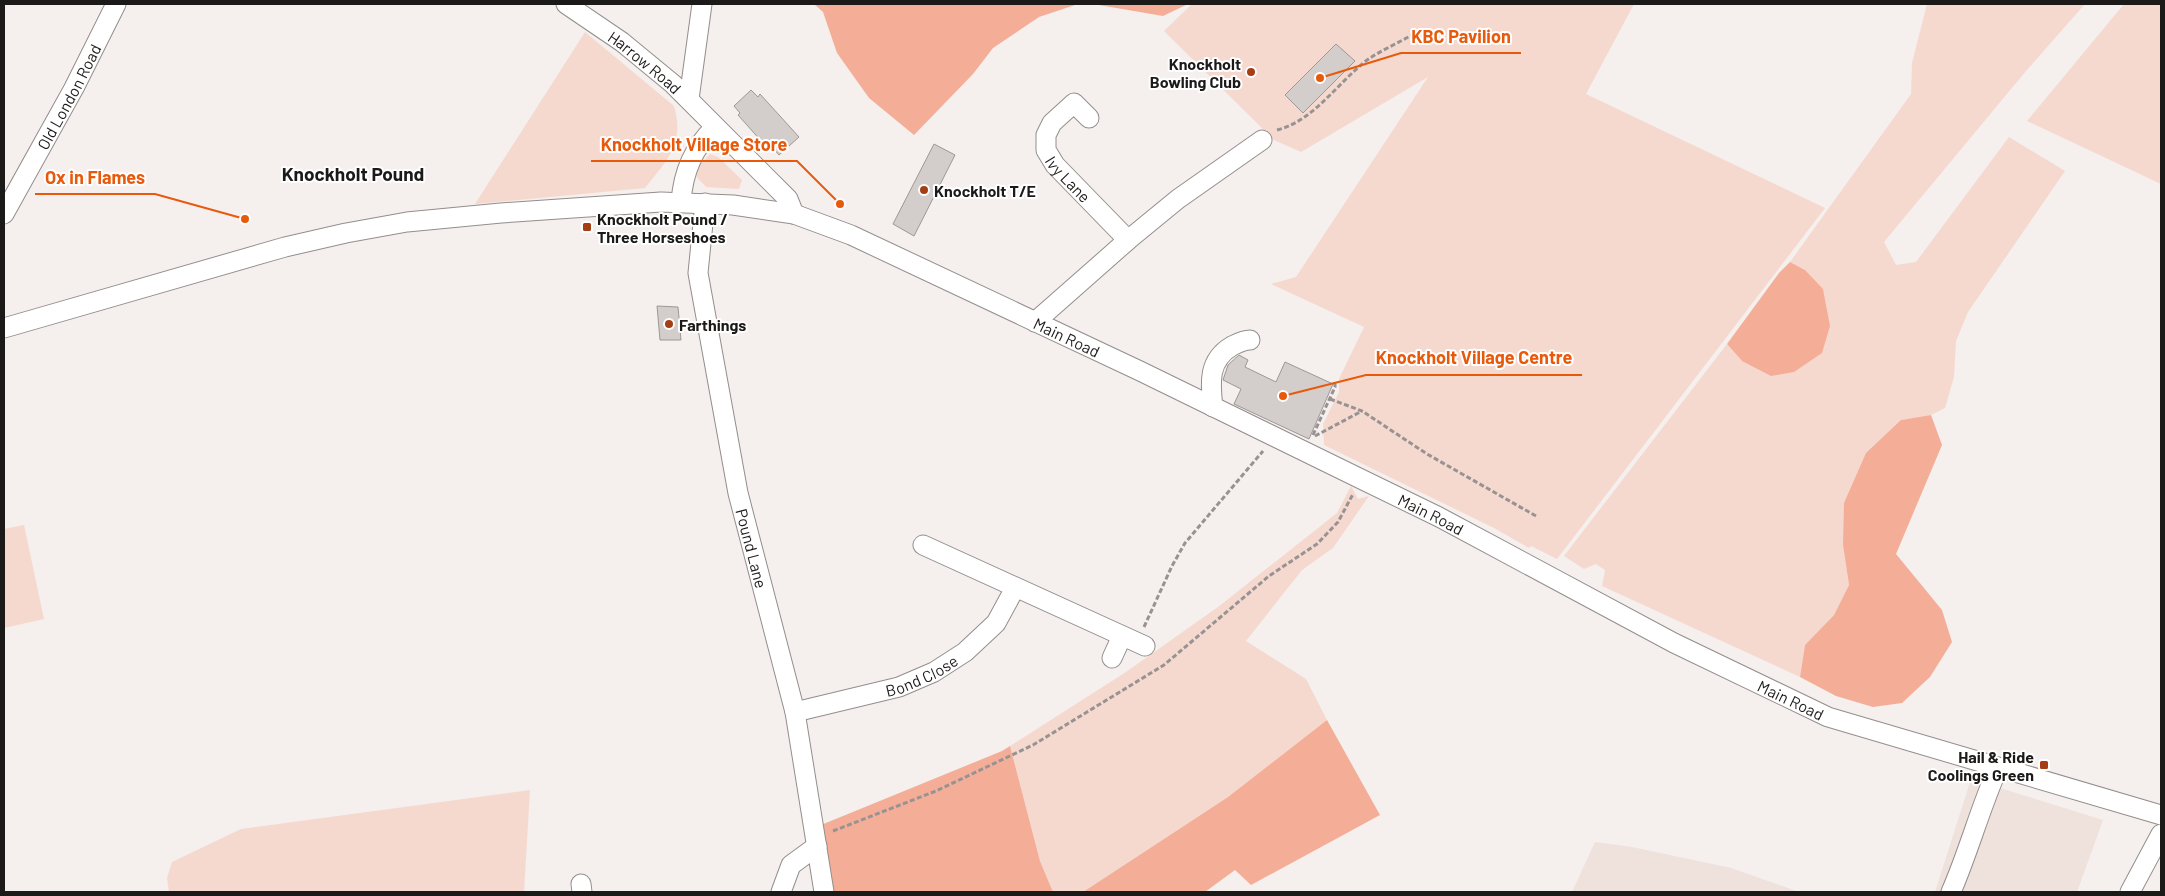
<svg xmlns="http://www.w3.org/2000/svg" width="2165" height="896" font-family="Barlow,sans-serif">
	<style>
		.built { fill: #efe1dc }
		.green { fill: #f5d9cf }
		.forest { fill: #f4ae97 }
		.building { fill: #d3cecc; stroke: #9d9896 }
		.lines { fill: none; stroke-linecap: round; stroke-linejoin: round }
		.minor-casing { stroke: #938e8c; stroke-width: 21 }
		.path { stroke: #989392; stroke-width: 3; stroke-dasharray: 5 2.5; stroke-linecap: butt }
		.minor { stroke: #fff; stroke-width: 19 }
		.poi-dot { fill: #a33e15; stroke: #fff; stroke-width: 2 }
		.labels { text-anchor: middle; dominant-baseline: central; stroke-width: 4; stroke-linejoin: round; paint-order: stroke }
		.street-label { font-size: 16px; fill: #1c1a19; stroke: #fff }
		.poi-label { font-size: 16px; font-weight: bold; fill: #1c1a19; stroke: #fff; text-anchor: start }
		.quarter-label { font-size: 19px; font-weight: bold; fill: #1c1a19; stroke: #fff }
		.leader { fill: none; stroke: #e8590c; stroke-width: 2 }
		.callout-dot { fill: #e8590c; stroke: #fff; stroke-width: 2 }
		.callout-label { font-size: 18px; text-anchor: middle; font-weight: bold; fill: #e8590c; stroke: #fff; stroke-width: 4; stroke-linejoin: round; paint-order: stroke }
	</style>
	<rect width="100%" height="100%" fill="#f5efed"/>
	<g class="built">
		<polygon points="1971,779 2103,820 2077,892 1935,892"/>
		<polygon points="1595,842 1632,847 1731,868 1799,892 1572,892"/>
	</g>
	<g class="green">
		<polygon points="1192,4 1634,4 1586,94 1825,208 1557,559 1531,546 1529,548 1494,528 1324,445 1323,424 1339,392 1339,379 1364,327 1271,284 1296,277 1428,77 1301,152 1274,140 1164,31"/>
		<polygon points="1927,4 2085,4 2026,71 1884,242 1896,265 1916,262 2009,137 2065,171 1968,312 1956,341 1954,377 1945,408 1931,415 1901,420 1843,545 1849,585 1834,615 1805,645 1800,677 1602,586 1605,570 1596,564 1584,569 1564,556 1727,344 1742,361 1805,270 1790,262 1911,94 1912,63"/>
		<polygon points="2124,4 2161,4 2161,184 2027,121"/>
		<path d="M585,32l89,74c11,38 -7,54 -29,82l-170,16z"/>
		<polygon points="710,154 718,157 742,180 739,189 706,187 695,175 697,168"/>
		<polygon points="1351,486 1358,499 1369,496 1333,548 1302,570 1246,641 1306,679 1327,720 1228,797 1083,892 1053,892 1040,861 1010,746 1126,672 1218,607 1337,513"/>
		<polygon points="24,525 44,619 4,628 4,529"/>
		<polygon points="530,790 524,892 169,892 167,878 172,862 241,829"/>
	</g>
	<g class="forest">
		<polygon points="814,4 1078,4 1039,17 993,48 973,74 914,135 869,98 837,53 823,12"/>
		<polygon points="1093,4 1188,4 1163,16"/>
		<polygon points="1790,262 1805,270 1823,289 1830,326 1822,353 1794,372 1771,376 1742,361 1727,344 1779,273"/>
		<polygon points="1931,415 1942,445 1896,554 1942,610 1952,642 1930,677 1902,703 1873,707 1836,696 1800,677 1805,645 1834,615 1849,585 1843,545 1844,503 1866,453 1901,420"/>
		<polygon points="1327,720 1380,815 1251,885 1235,870 1205,892 1083,892 1228,797"/>
		<polygon points="1010,746 1040,861 1053,892 832,892 821,825 1002,751"/>
	</g>
	<g class="building">
		<polygon points="1336,44 1355,61 1303,113 1285,95"/>
		<polygon points="751,90 758,97 760,94 799,137 779,155 773,148 770,151 738,115 740,113 734,106"/>
		<polygon points="934,144 955,155 914,236 893,224"/>
		<polygon points="657,306 678,307 681,340 660,340"/>
		<polygon points="1239,355 1248,360 1245,367 1276,382 1285,362 1333,384 1309,439 1234,404 1241,389 1223,380 1228,365"/>
	</g>
	<g class="lines">
		<g class="minor-casing">
			<g id="minor">
				<path id="s1" d="M566,4l56,38 51,42 115,115 6,15"/>
				<polyline points="689,99 702,4"/>
				<path id="s2" d="M1089,118l-15,-15 -22,20 -6,12v15l9,15 73,75"/>
				<path d="M681,202c2,-30 12,-54 34,-75"/>
				<path id="s3" d="M705,203l-7,70 40,220 57,219 29,180"/>
				<path id="s4" d="M4,214l70,-126 42,-84"/>
				<polyline points="1035,322 1128,240 1178,199 1262,140"/>
				<path id="s5" d="M4,328l281,-81 61,-14 61,-11 94,-9 160,-11 72,3 61,9 57,21 289,136 221,108 78,38 235,126 154,74 333,98"/>
				<path d="M1213,407c-3,-24 -5,-47 19,-61 6,-3 11,-6 18,-6"/>
				<polyline points="923,545 1145,646"/>
				<polyline points="1112,658 1122,636"/>
				<path id="s6" d="M795,712l104,-25 35,-15 31,-20 31,-29 19,-35"/>
				<polyline points="581,884 582,892"/>
				<polyline points="781,892 791,865 817,846"/>
				<path d="M1951,892c18,-41 29,-84 47,-124"/>
				<polyline points="2130,892 2161,834"/>
			</g>
		</g>
		<g class="path">
			<path d="M1277,130c35,-9 57,-42 84,-65 13,-12 40,-23 56,-33"/>
			<polyline points="1330,399 1362,411 1427,454 1536,516"/>
			<polyline points="1313,435 1335,387 1335,380"/>
			<polyline points="1315,436 1362,411"/>
			<polyline points="1144,627 1172,566 1185,543 1263,451"/>
			<polyline points="833,831 936,791 1033,745 1164,665 1269,576 1317,544 1338,522 1353,494"/>
		</g>
		<use href="#minor" class="minor"/>
	</g>
	<g class="poi-dot">
		<circle cx="1251" cy="72" r="5"/>
		<circle cx="924" cy="190" r="5"/>
		<rect x="582" y="222" width="10" height="10" rx="2.5"/>
		<circle cx="669" cy="324" r="5"/>
		<rect x="2039" y="760" width="10" height="10" rx="2.5"/>
	</g>
	<g class="labels">
		<g class="street-label">
			<text stroke="none"><textPath href="#s1" startOffset="98">Harrow Road</textPath></text>
			<text stroke="none"><textPath href="#s4" startOffset="134">Old London Road</textPath></text>
			<text stroke="none"><textPath href="#s2" startOffset="116">Ivy Lane</textPath></text>
			<text stroke="none"><textPath href="#s5" startOffset="1105">Main Road</textPath></text>
			<text stroke="none"><textPath href="#s5" startOffset="1510">Main Road</textPath></text>
			<text stroke="none"><textPath href="#s3" startOffset="351">Pound Lane</textPath></text>
			<text stroke="none"><textPath href="#s6" startOffset="132">Bond Close</textPath></text>
			<text stroke="none"><textPath href="#s5" startOffset="1915">Main Road</textPath></text>
		</g>
		<g class="poi-label">
			<text x="1241" y="63" text-anchor="end">Knockholt<tspan x="1241" dy="18">Bowling Club</tspan></text>
			<text x="934" y="190">Knockholt T/E</text>
			<text x="597" y="218">Knockholt Pound /<tspan x="597" dy="18">Three Horseshoes</tspan></text>
			<text x="679" y="324">Farthings</text>
			<text x="2034" y="756" text-anchor="end">Hail &amp; Ride<tspan x="2034" dy="18">Coolings Green</tspan></text>
		</g>
		<g class="quarter-label">
			<text x="353" y="173">Knockholt Pound</text>
		</g>
	</g>
	<path class="leader" d="M1320 78L1401 53H1521M840 204L797 161H591M245 219L155 194H35M1283 396L1366 375H1582"/>
	<g class="callout-dot">
		<circle cx="1320" cy="78" r="5"/>
		<circle cx="840" cy="204" r="5"/>
		<circle cx="245" cy="219" r="5"/>
		<circle cx="1283" cy="396" r="5"/>
	</g>
	<g class="callout-label">
		<text x="1461" y="43">KBC Pavilion</text>
		<text x="694" y="151">Knockholt Village Store</text>
		<text x="95" y="184">Ox in Flames</text>
		<text x="1474" y="364">Knockholt Village Centre</text>
	</g>
	<rect width="2165" height="896" fill="none" stroke="#1c1a19" stroke-width="10"/>
</svg>
